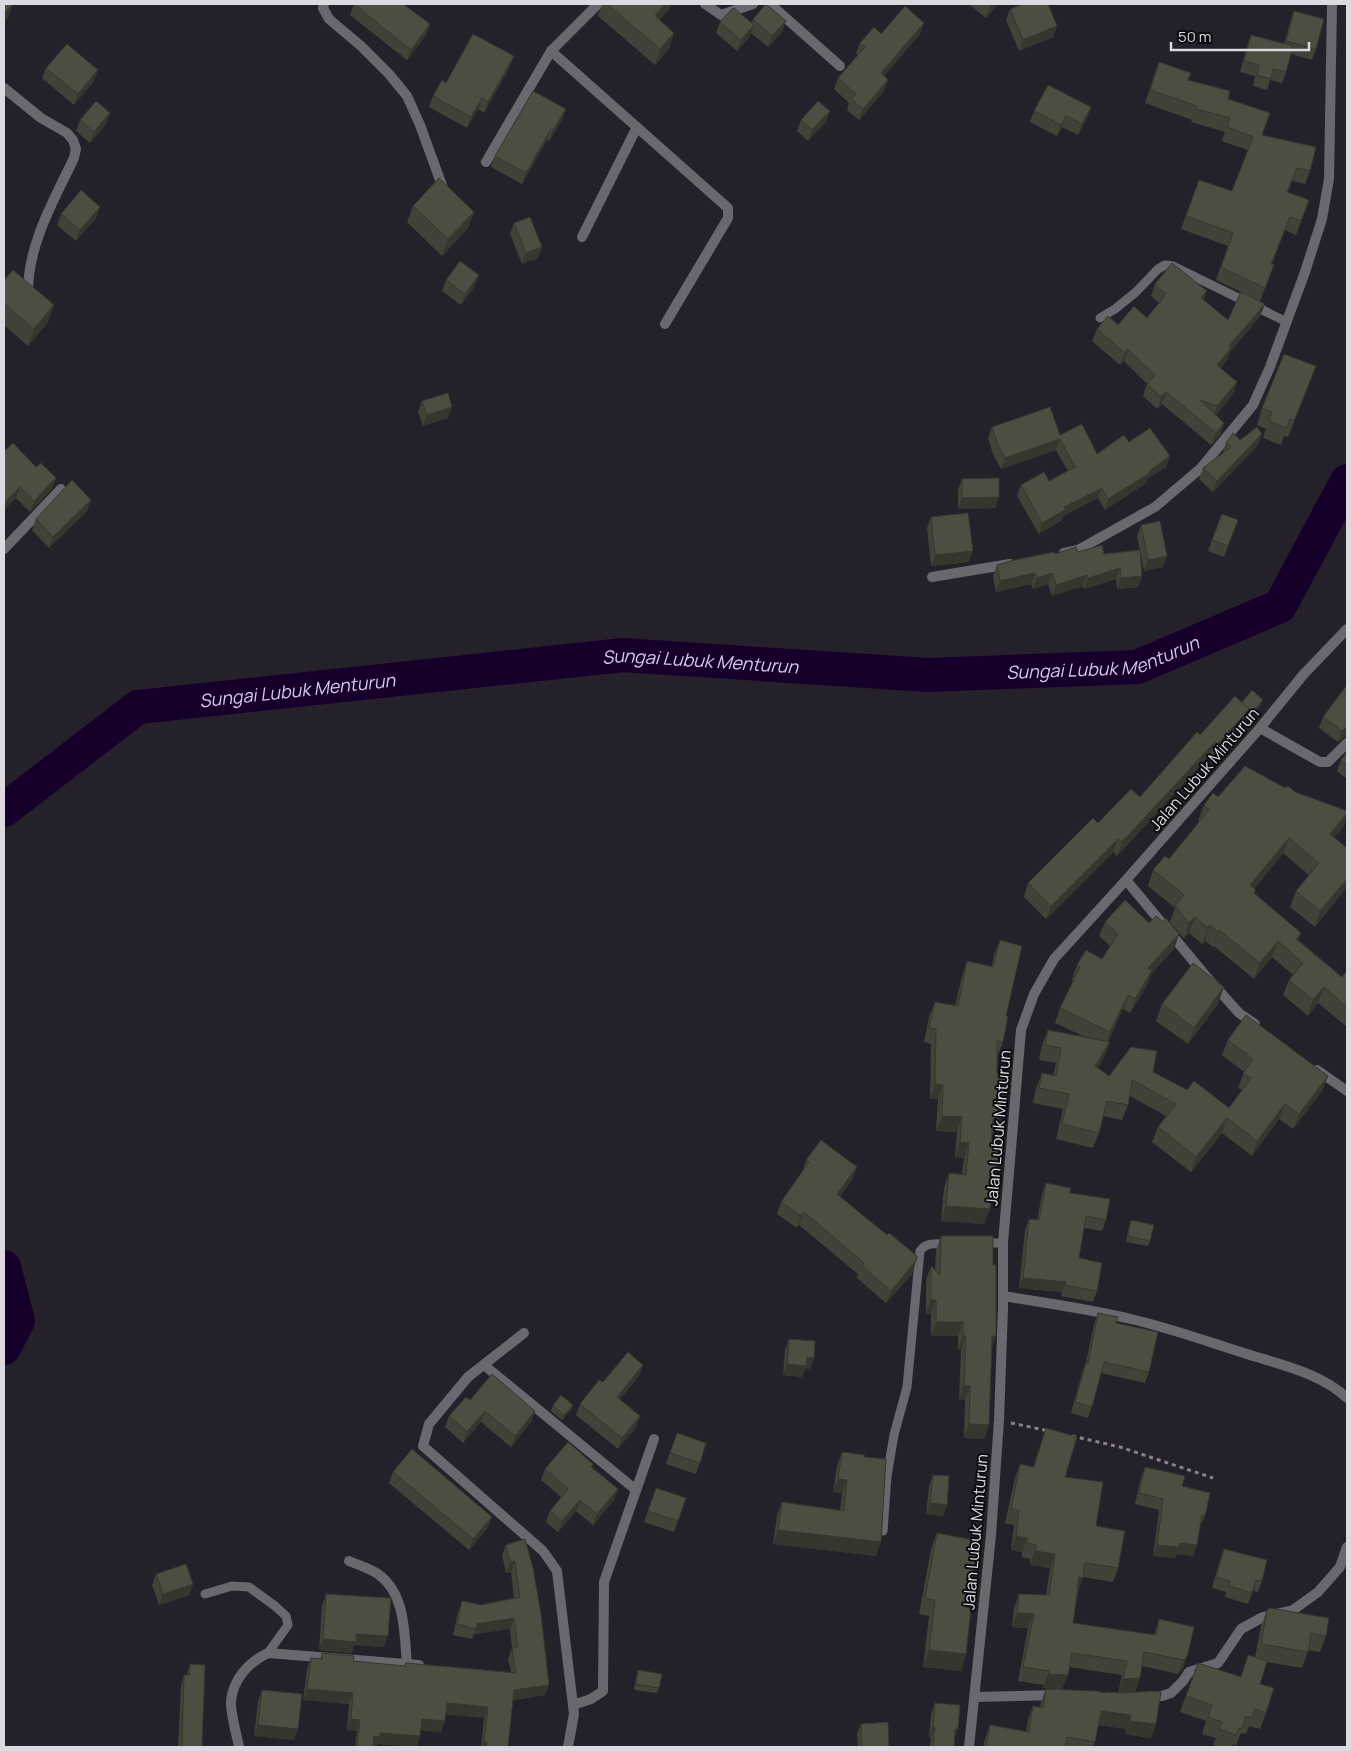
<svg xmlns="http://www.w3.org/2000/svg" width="1351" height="1751" font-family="Manrope,sans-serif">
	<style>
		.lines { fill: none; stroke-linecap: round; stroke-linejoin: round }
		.river { stroke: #16002b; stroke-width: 34 }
		.path { stroke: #87838b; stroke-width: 3; stroke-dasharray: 4 4; stroke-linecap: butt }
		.service { stroke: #6a686e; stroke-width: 9 }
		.minor { stroke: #6a686e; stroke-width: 10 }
		.tertiary { stroke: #6a686e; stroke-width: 10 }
		.wall { fill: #424239 }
		.shaded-wall { fill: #36362e }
		.building { fill: #4d4d42; stroke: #36362e }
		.labels { text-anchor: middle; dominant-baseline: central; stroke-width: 4; stroke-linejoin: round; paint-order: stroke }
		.street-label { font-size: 16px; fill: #dcd9e0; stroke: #0d0c10 }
		.water-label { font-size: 18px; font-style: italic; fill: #d8c8f0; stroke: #0d0c10 }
	</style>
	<rect width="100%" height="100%" fill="#25212b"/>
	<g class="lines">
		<g class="river">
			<path id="s1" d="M4,810l134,-103 485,-52 305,20 209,-8 143,-61 67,-125"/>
			<polyline points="4,1267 18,1321 4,1348"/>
		</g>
		<g class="path">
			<polyline points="1011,1423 1049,1431"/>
			<polyline points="1072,1436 1120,1447 1213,1478"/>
		</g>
		<g class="service">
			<polyline points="1100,318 1115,309 1136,292 1158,269 1165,265 1173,266 1287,322"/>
			<polyline points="981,1243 1003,1243"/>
			<path d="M883,1531l4,-55 7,-41 13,-48 13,-136c6,-10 20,-7 30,-7"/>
			<polyline points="205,1594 232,1586 249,1587 275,1606 286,1616 288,1625 268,1653"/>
		</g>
		<g class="minor">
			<polyline points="324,4 323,8 329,19 361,46 389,74 407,96 420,125 444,191"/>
			<polyline points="705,4 721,15 753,4"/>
			<polyline points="770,4 840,66"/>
			<polyline points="551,51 728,208 728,218 665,324"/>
			<path d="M4,88l37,30 26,15 6,7 3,9 -2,9c-20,42 -46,86 -46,134"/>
			<polyline points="486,162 551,51 598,4"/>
			<polyline points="582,237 637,127"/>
			<polyline points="4,549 61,489"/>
			<polyline points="1064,553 1078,550 1155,507 1201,468 1253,405 1270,367 1305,272 1322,219 1329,179 1332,4"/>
			<polyline points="932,577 1010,564"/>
			<polyline points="1260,728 1320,762 1328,762 1347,743"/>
			<polyline points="1126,880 1205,975 1239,1013 1255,1024"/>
			<polyline points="1317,1070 1347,1091"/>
			<path d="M1003,1296c43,7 86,13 128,23 39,9 78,23 116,35 34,11 74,19 100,44"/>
			<polyline points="524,1333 468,1377 429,1424 423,1446 543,1551 557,1571 574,1714 568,1747"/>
			<polyline points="484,1365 636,1490"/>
			<path d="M349,1561c9,4 20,7 29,13 28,20 26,59 29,90"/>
			<polyline points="1148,1696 1162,1696 1171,1693 1183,1681 1189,1672 1218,1663 1241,1629 1263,1617 1293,1610 1318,1592 1340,1567 1347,1547"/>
			<polyline points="975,1697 1056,1695"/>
			<polyline points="573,1705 591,1699 603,1691 604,1582 654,1439"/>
			<path d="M239,1747c-2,-12 -9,-34 -8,-46 2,-22 18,-39 37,-48l151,12"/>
		</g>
		<polyline class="tertiary" points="969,1747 991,1535 999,1420 1003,1308 1003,1243 1021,1030 1034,994 1054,959 1126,880 1260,728 1303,675 1347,629"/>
	</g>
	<g class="wall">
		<polygon points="354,4 430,24 426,35 407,60 350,15"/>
		<polygon points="602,4 672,4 671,7 659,20 674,33 669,49 655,65 598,16"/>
		<polygon points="969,4 998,4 986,18"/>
		<polygon points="1010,9 1057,26 1053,37 1019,51 1006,20"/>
		<polygon points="1294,11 1316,49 1312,60 1291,54 1286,72 1282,83 1270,80 1267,90 1253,86 1255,76 1240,72 1247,46 1251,35 1284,44 1290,22"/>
		<polygon points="753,19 782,32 768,47 751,33 750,36 737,51 716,33 720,22 752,23"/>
		<polygon points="924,23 920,34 884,76 888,80 884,91 859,120 847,110 849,103 834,89 838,78 858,55 856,54 860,43 881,34"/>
		<polygon points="1159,62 1188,80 1228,99 1263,135 1310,171 1305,184 1292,181 1288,192 1309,200 1296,235 1285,230 1272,264 1274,265 1260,301 1265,304 1260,316 1230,352 1227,360 1220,368 1233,394 1216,415 1224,423 1220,435 1211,445 1162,404 1157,409 1143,396 1147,384 1124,361 1120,365 1092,341 1097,329 1147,318 1159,303 1151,296 1155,284 1204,300 1228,320 1241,292 1216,280 1228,246 1181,229 1199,180 1232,191 1248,150 1222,141 1225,132 1191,122 1192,120 1145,103"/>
		<polygon points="510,67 484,113 478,109 467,128 429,107 433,96"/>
		<polygon points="46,68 94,81 74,105 42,78"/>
		<polygon points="1091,107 1087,118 1078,135 1062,127 1057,136 1030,122 1034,111"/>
		<polygon points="80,120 106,124 90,143 76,131"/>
		<polygon points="562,120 549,141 547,140 522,184 491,167 495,156"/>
		<polygon points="801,120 826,122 808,141 797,131"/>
		<polygon points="413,206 474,212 468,228 442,256 407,222"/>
		<polygon points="100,207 96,218 76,241 57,225 61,214"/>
		<polygon points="514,223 542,247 538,258 522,264 510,234"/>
		<polygon points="4,280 48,322 28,346 4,325"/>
		<polygon points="446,280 475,286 461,305 442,291"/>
		<polygon points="1310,382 1288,437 1284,436 1281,445 1263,438 1266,429 1257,425 1262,408"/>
		<polygon points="422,401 452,407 448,418 423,426 418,412"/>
		<polygon points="992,427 1060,435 1097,454 1129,442 1166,467 1147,479 1146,483 1105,510 1098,498 1063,516 1062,520 1039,534 1017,496 1021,485 1049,481 1068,471 1056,450 1001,469 993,454 988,438"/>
		<polygon points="1240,440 1258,445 1213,492 1199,479 1203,468 1222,454 1226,443"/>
		<polygon points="4,451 36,467 56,478 52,489 30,512 16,498"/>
		<polygon points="962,479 995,508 958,509 958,490"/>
		<polygon points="87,511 49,548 32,530 36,519"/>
		<polygon points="1222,514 1238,520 1224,557 1208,551"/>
		<polygon points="931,517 969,562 931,566 927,528"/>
		<polygon points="1141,525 1163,567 1144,571 1137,536"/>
		<polygon points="1078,552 1104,554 1142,576 1138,587 1117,589 1116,579 1084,589 1083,586 1052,596 1048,584 1033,589 1031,584 996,592 993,576 997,565 1055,554"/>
		<polygon points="1347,685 1347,737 1346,736 1338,742 1319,728 1323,717"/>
		<polygon points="1242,702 1261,705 1248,721 1245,719 1244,722 1213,757 1210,755 1117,856 1113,852 1046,919 1024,897 1028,883 1098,823 1140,797 1200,735"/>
		<polygon points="1347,752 1347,779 1337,771 1341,760"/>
		<polygon points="1285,788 1347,811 1347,816 1343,827 1334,838 1347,848 1347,887 1315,927 1290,907 1296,891 1309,875 1283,853 1254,889 1255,894 1301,933 1298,940 1342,977 1347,970 1347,1027 1318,1003 1308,1016 1283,995 1289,980 1293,975 1272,957 1254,979 1214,946 1213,947 1205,941 1202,944 1189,933 1184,939 1170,922 1175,908 1148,886 1153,870 1169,859 1199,822 1198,821 1204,805 1218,797"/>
		<polygon points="1105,922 1149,923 1163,922 1179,934 1174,949 1151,974 1147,985 1130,1013 1123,1009 1108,1042 1110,1042 1104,1057 1098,1068 1109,1076 1153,1072 1187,1090 1229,1108 1242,1090 1238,1088 1244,1072 1222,1055 1228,1040 1328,1076 1322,1091 1293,1129 1279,1119 1252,1156 1222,1133 1191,1172 1152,1142 1158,1127 1166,1116 1130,1096 1128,1105 1122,1120 1103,1116 1099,1133 1093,1148 1056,1139 1063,1109 1033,1103 1036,1088 1042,1073 1053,1075 1056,1063 1039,1060 1042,1045 1048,1030 1085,1037 1055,1023 1060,1008 1074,981 1072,980 1077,965 1102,959 1110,946 1099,936"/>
		<polygon points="1000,940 1006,1016 1003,1042 997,1057 997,1074 999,1110 999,1119 993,1134 992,1134 991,1146 992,1184 984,1224 941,1221 944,1188 949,1173 962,1174 964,1158 955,1157 957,1132 936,1131 938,1099 930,1099 931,1044 924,1042 929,1017 935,1002 955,1006 962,976 967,961 992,966 994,955"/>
		<polygon points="1162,1004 1218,1004 1188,1044 1156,1021"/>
		<polygon points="806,1160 857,1167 852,1180 840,1196 916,1261 912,1274 886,1303 857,1278 858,1274 799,1225 797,1228 777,1214 781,1202 802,1173"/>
		<polygon points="1046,1183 1070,1193 1106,1220 1102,1231 1084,1228 1079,1258 1097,1291 1093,1302 1061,1296 1062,1292 1019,1288 1025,1230 1029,1219 1037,1220 1042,1194"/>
		<polygon points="1131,1220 1150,1241 1148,1246 1126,1242 1129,1226"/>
		<polygon points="941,1236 992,1348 989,1425 984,1439 964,1438 965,1400 959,1399 961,1350 958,1350 958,1336 931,1336 931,1314 926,1314 926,1280 931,1266 935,1270 936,1250"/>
		<polygon points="1098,1313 1116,1323 1149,1372 1145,1383 1101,1373 1088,1418 1071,1413 1082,1373 1086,1362 1094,1324"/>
		<polygon points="789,1339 814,1358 810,1369 805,1368 802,1377 783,1375 785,1350"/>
		<polygon points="643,1365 639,1376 620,1399 640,1416 636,1427 618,1449 576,1415 580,1404 603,1382"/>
		<polygon points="470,1400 535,1411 531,1422 511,1447 481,1422 463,1443 445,1427 449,1416"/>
		<polygon points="553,1405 573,1405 571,1410 562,1420 551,1411"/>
		<polygon points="1046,1428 1065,1477 1096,1526 1118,1568 1113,1582 1083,1577 1078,1592 1073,1623 1154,1635 1159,1619 1194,1627 1183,1668 1178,1674 1142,1666 1140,1678 1135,1692 1120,1693 1156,1724 1151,1738 1125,1734 1126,1729 1098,1725 1095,1742 1093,1747 983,1747 985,1739 990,1725 1026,1732 1028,1720 1033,1706 1040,1708 1041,1702 1046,1689 1106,1693 1118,1693 1122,1675 1069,1667 1068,1675 1062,1689 1043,1688 1044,1685 1018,1681 1028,1628 1012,1627 1014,1608 1019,1594 1046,1595 1050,1568 1030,1565 1030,1559 1022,1557 1022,1552 1011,1550 1014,1525 1005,1523 1015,1478 1020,1464 1033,1467"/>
		<polygon points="677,1433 706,1443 696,1474 666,1464"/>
		<polygon points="842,1452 864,1457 876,1556 773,1544 777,1516 782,1502 840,1510 842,1493 833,1492 837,1466"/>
		<polygon points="593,1464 592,1467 618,1489 614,1500 593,1525 576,1511 558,1532 546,1522 550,1511 561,1497 541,1480 545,1469"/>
		<polygon points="1145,1467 1205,1516 1200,1526 1197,1545 1193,1556 1177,1554 1175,1558 1153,1556 1159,1510 1135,1504 1141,1478"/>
		<polygon points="393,1472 488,1528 469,1550 389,1483"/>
		<polygon points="933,1475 943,1516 926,1514 929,1486"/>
		<polygon points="656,1488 678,1521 674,1532 644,1522"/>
		<polygon points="937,1533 966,1608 966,1654 961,1671 923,1667 929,1616 919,1614 931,1549"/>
		<polygon points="525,1539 545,1695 513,1700 508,1747 481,1747 484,1718 446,1714 441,1732 421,1730 417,1747 378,1744 376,1747 355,1747 357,1731 347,1730 349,1704 303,1700 307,1669 311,1658 320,1659 322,1653 353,1661 404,1666 406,1663 511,1672 508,1659 512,1648 510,1629 474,1634 472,1639 453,1635 458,1612 462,1601 481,1605 514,1598 511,1572 506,1573 502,1555 506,1545"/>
		<polygon points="1224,1549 1262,1581 1258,1592 1253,1591 1248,1604 1225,1597 1226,1592 1212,1588 1220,1560"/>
		<polygon points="156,1574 193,1584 189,1595 159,1605 152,1585"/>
		<polygon points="326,1594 384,1647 354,1645 352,1653 319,1650 322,1605"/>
		<polygon points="1267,1610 1326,1636 1320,1652 1308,1650 1302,1668 1267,1662 1260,1684 1266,1713 1260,1729 1249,1726 1246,1734 1241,1733 1236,1746 1233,1744 1232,1747 1219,1747 1213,1745 1216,1738 1202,1734 1206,1721 1180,1712 1198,1663 1241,1677 1248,1655 1255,1657 1261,1626"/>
		<polygon points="190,1664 202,1746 208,1747 178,1747 181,1686 184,1675 187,1675"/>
		<polygon points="638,1670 659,1688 657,1693 634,1690 636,1676"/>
		<polygon points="262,1690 294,1740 254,1736 258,1701"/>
		<polygon points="935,1703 958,1729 954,1739 954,1747 930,1747 931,1738 929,1738 931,1714"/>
		<polygon points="861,1724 889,1747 858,1747 857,1734"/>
	</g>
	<g class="shaded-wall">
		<polygon points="665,4 672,4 671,7 649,32 655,16"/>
		<polygon points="992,4 998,4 986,18 990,6"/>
		<polygon points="13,5 8,18 4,21 4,13"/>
		<polygon points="786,21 782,32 768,47 772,36"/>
		<polygon points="924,23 920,34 877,84 881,73"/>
		<polygon points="430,24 426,35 407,60 411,50"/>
		<polygon points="754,25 750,36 737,51 741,40"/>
		<polygon points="1057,26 1053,37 1019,51 1023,40"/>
		<polygon points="674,33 669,49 655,65 660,49"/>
		<polygon points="514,56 510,67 484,113 488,102"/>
		<polygon points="98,70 94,81 74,105 78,94"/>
		<polygon points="888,80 884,91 859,120 863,109"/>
		<polygon points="482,98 478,109 467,128 471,117"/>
		<polygon points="1091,107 1087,118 1078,135 1082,124"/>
		<polygon points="566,109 562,120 549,141 553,130"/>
		<polygon points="830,111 826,122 808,141 812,130"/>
		<polygon points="110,113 106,124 90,143 94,132"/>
		<polygon points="1066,116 1062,127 1057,136 1061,125"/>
		<polygon points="551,129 547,140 522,184 526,173"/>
		<polygon points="100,207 96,218 76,241 80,230"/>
		<polygon points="474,212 468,228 442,256 448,239"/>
		<polygon points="542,247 538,258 522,264 526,253"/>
		<polygon points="479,275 475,286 461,305 465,294"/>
		<polygon points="1207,291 1203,303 1201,298"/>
		<polygon points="1265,304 1260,316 1230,352 1227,360 1213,377 1217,365 1229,346"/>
		<polygon points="54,305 48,322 28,346 34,329"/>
		<polygon points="1128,349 1124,361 1120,365 1125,353"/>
		<polygon points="1316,366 1310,382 1288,437 1294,421"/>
		<polygon points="1237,382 1233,394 1213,418 1217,406"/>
		<polygon points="1166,392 1162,404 1157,409 1161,397"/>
		<polygon points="452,407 448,418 423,426 427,415"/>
		<polygon points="1224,423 1220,435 1211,445 1216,433"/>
		<polygon points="1262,434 1258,445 1213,492 1217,481"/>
		<polygon points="1060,439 1056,450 1001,469 1005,458"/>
		<polygon points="1170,456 1166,467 1147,479 1146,483 1105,510 1108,499"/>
		<polygon points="56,478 52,489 30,512 34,501"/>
		<polygon points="20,487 16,498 4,510 4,503"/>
		<polygon points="1102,488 1098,498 1063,516 1062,520 1039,534 1042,523 1064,507"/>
		<polygon points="999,497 995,508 958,509 962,498"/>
		<polygon points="91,500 87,511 49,548 53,537"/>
		<polygon points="973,551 969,562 931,566 935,555"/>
		<polygon points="1167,556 1163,567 1144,571 1148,560"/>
		<polygon points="1120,568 1116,579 1084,589 1088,578"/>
		<polygon points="1035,573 1031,584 996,592 1000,581"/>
		<polygon points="1052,573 1048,584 1033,589 1037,578"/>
		<polygon points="1087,575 1083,586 1052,596 1056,585"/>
		<polygon points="1142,576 1138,587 1117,589 1121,578"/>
		<polygon points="1263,700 1261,705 1248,721 1250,715"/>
		<polygon points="1249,709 1244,722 1213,757 1218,744"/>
		<polygon points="1347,727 1347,732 1346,736 1338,742 1342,731"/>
		<polygon points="1215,742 1210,755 1117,856 1122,842"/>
		<polygon points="1347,813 1347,816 1343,827 1324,850 1330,834"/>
		<polygon points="1289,838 1283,853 1244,901 1250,885"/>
		<polygon points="1118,839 1113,852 1046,919 1051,906"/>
		<polygon points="1347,879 1347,887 1315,927 1320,911"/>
		<polygon points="1195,917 1189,933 1184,939 1189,923"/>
		<polygon points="1210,925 1205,941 1202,944 1208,928"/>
		<polygon points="1219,930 1214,946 1213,947 1218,932"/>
		<polygon points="1179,934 1174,949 1151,974 1147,985 1130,1013 1148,968"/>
		<polygon points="1278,941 1272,957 1254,979 1260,963"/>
		<polygon points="1224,987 1218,1004 1188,1044 1194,1028"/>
		<polygon points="1324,987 1318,1003 1308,1016 1313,1000"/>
		<polygon points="1128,995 1123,1009 1105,1047 1110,1032"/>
		<polygon points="1110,1042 1104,1057 1090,1081 1095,1066"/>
		<polygon points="1328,1076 1322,1091 1293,1129 1299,1114"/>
		<polygon points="935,1084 943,1085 938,1099 930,1099"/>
		<polygon points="1000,1095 1005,1095 999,1110"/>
		<polygon points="1285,1104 1279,1119 1252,1156 1257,1141"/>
		<polygon points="942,1116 962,1117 957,1132 936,1131"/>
		<polygon points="1227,1118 1222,1133 1191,1172 1196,1157"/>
		<polygon points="993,1119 999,1119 993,1134 988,1134"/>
		<polygon points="960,1142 969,1143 964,1158 955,1157"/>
		<polygon points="857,1167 852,1180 833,1206 837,1194"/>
		<polygon points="993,1173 996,1173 991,1188"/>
		<polygon points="946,1206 990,1209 984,1224 941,1221"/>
		<polygon points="804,1212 799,1225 797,1228 801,1216"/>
		<polygon points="916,1261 912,1274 886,1303 891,1291"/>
		<polygon points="1023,1278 1066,1282 1062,1292 1019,1288"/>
		<polygon points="931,1300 936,1300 931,1314 926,1314"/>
		<polygon points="936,1322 963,1322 958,1336 931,1336"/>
		<polygon points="963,1336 966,1336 961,1350 958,1350"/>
		<polygon points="992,1336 996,1336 991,1350"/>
		<polygon points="807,1357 814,1358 810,1369 805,1368 802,1377 783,1375 787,1364"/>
		<polygon points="643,1365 639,1376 613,1408 617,1397"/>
		<polygon points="964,1385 970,1386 965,1400 959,1399"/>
		<polygon points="573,1405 571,1410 562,1420 564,1415"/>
		<polygon points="485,1411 481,1422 463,1443 467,1432"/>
		<polygon points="535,1411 531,1422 511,1447 515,1436"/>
		<polygon points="640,1416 636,1427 618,1449 622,1438"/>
		<polygon points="969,1424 989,1425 984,1439 964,1438"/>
		<polygon points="838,1479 847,1480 842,1493 833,1492"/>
		<polygon points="618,1489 614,1500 593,1525 597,1514"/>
		<polygon points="580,1500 576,1511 558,1532 562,1521"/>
		<polygon points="930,1503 947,1505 943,1516 926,1514"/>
		<polygon points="492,1517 488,1528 469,1550 473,1539"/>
		<polygon points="778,1530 881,1542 876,1556 773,1544"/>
		<polygon points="1016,1536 1027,1538 1022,1552 1011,1550"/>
		<polygon points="1180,1543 1197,1545 1193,1556 1177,1554 1175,1558 1153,1556 1157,1545"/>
		<polygon points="1035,1551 1055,1554 1050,1568 1030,1565"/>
		<polygon points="515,1561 511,1572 506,1573 510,1562"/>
		<polygon points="1079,1577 1083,1578 1078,1592"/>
		<polygon points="193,1584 189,1595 159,1605 163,1594"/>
		<polygon points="1017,1613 1034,1614 1028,1628 1012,1627"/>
		<polygon points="514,1618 510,1629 474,1634 477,1624"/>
		<polygon points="356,1634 388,1636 384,1647 354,1645 352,1653 319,1650 323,1639"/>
		<polygon points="929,1650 966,1654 961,1671 923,1667"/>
		<polygon points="1188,1654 1183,1668 1178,1674 1184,1660"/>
		<polygon points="1048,1674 1068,1675 1062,1689 1043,1688"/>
		<polygon points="1140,1678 1135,1692 1118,1693 1123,1679"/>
		<polygon points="549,1685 545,1695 510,1701 514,1690"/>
		<polygon points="307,1689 353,1693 349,1704 303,1700"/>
		<polygon points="447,1703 488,1707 484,1718 443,1714"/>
		<polygon points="1101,1711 1131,1715 1126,1729 1096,1724"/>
		<polygon points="351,1719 360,1720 357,1731 347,1730"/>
		<polygon points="422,1719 445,1721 441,1732 418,1730"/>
		<polygon points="1130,1721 1156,1724 1151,1738 1125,1734"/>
		<polygon points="258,1725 298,1729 294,1740 254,1736"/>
		<polygon points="933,1727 935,1727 931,1738 929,1738"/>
		<polygon points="955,1729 958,1729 954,1740"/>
		<polygon points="380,1733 420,1736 417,1747 378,1744 376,1747 370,1747 374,1736"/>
		<polygon points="484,1742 487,1742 485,1747 482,1747"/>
	</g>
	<g class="building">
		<polygon points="4,4 12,4 13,5 4,13"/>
		<polygon points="354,4 403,4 430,24 411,50"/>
		<polygon points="607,4 665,4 655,16 674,33 660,49"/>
		<polygon points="766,4 786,21 772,36 753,19"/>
		<polygon points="1023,4 1048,4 1057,26 1023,40 1010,9"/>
		<polygon points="905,6 924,23 881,73 888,80 863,109 851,99 856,94 838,78 865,47 860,43 874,27 881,34"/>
		<polygon points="734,8 754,25 741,40 720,22 732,9"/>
		<polygon points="1294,11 1324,19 1316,49 1286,41"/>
		<polygon points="473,34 514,56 488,102 482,98 471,117 433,96 442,80 446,83"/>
		<polygon points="1251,35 1293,46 1286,72 1273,69 1271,79 1257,75 1259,65 1244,61"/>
		<polygon points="67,44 98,70 78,94 46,68"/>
		<polygon points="1159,62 1191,73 1188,80 1230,91 1228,99 1270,113 1262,135 1316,147 1310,171 1297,168 1287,192 1309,200 1301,221 1290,217 1271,264 1274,265 1265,288 1221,267 1233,233 1186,216 1199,180 1232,191 1253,137 1227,127 1230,118 1196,109 1197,106 1150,90"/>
		<polygon points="1048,85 1091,107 1082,124 1066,116 1061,125 1034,111"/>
		<polygon points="533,91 566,109 553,130 551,129 526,173 495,156"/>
		<polygon points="96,101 110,113 94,132 80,120"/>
		<polygon points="818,101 830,111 812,130 801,120"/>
		<polygon points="439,178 474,212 448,239 413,206"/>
		<polygon points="81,190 100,207 80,230 61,214"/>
		<polygon points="530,217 542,247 526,253 514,223"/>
		<polygon points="460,261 479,275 465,294 446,280"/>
		<polygon points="1172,263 1207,291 1201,298 1228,320 1241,292 1265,304 1229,346 1231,348 1217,365 1237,382 1217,406 1200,400 1224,423 1216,433 1166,392 1161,397 1147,384 1155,375 1128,349 1125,353 1097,329 1108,316 1118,325 1134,306 1147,318 1166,294 1155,284"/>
		<polygon points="13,270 54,305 34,329 4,304 4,280"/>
		<polygon points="1284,354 1316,366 1294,421 1290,419 1287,428 1269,421 1272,412 1262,408"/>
		<polygon points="448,393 452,407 427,415 422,401"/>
		<polygon points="1050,407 1060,435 1082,424 1097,454 1124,435 1129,442 1150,428 1170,456 1149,471 1150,473 1108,499 1102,488 1064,507 1065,510 1042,523 1021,485 1044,472 1049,481 1075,467 1060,439 1005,458 997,443 992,427"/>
		<polygon points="1257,427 1262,434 1217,481 1203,468 1231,447 1226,443 1233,433 1240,440"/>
		<polygon points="13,443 36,467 41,463 56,478 34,501 20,487 4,503 4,451"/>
		<polygon points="999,478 999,497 962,498 962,479"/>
		<polygon points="72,480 91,500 53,537 36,519"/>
		<polygon points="968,513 973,551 935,555 931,517"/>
		<polygon points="1222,514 1238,520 1228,546 1212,540"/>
		<polygon points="1160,521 1167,556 1148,560 1141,525"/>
		<polygon points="1102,545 1104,554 1140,550 1142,576 1121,578 1120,568 1088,578 1087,575 1056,585 1052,573 1037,578 1035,573 1000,581 997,565 1014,560 1054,552 1055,554 1076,547 1078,552"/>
		<polygon points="1347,685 1347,727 1342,731 1323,717"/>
		<polygon points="1252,690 1263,700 1250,715 1247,713 1249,709 1242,702"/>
		<polygon points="1235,696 1249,709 1218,744 1215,742 1122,842 1118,839 1051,906 1028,883 1093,818 1098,823 1131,789 1140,797 1197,732 1200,735"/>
		<polygon points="1347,752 1347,765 1341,760"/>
		<polygon points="1245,766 1285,788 1288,786 1295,792 1347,811 1347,813 1330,834 1347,848 1347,879 1320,911 1296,891 1319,863 1289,838 1250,885 1256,890 1254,893 1301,933 1296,939 1342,977 1347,970 1347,1007 1324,987 1313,1000 1289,980 1303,963 1278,941 1260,963 1219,930 1218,932 1210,925 1208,928 1195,917 1189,923 1175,906 1184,895 1153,870 1165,856 1169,859 1209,810 1204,805 1213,793 1218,797"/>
		<polygon points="1125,900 1149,923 1156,916 1163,922 1166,918 1179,934 1148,968 1152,970 1135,999 1128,995 1110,1032 1060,1008 1080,967 1077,965 1086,950 1102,959 1118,934 1105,922"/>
		<polygon points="1000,940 1022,946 1006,1016 1008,1016 1003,1042 997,1041 997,1074 1005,1074 1005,1095 1000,1095 999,1119 993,1119 991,1146 999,1147 996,1173 993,1173 990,1209 946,1206 949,1173 966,1175 969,1143 960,1142 962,1117 942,1116 943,1085 935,1084 936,1029 929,1028 935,1002 958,1006 967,961 993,967"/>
		<polygon points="1193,963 1224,987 1194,1028 1162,1004"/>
		<polygon points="1246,1015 1328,1076 1299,1114 1285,1104 1257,1141 1227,1118 1196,1157 1158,1127 1176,1104 1132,1080 1128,1105 1107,1101 1099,1133 1062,1124 1069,1094 1039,1088 1042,1073 1056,1076 1061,1048 1045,1045 1048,1030 1110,1042 1095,1066 1109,1076 1131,1047 1157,1051 1153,1072 1187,1090 1194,1081 1229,1108 1251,1078 1243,1073 1253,1059 1228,1040"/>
		<polygon points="821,1140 857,1167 837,1194 887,1235 889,1233 917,1256 916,1261 891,1291 861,1265 864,1263 804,1212 801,1216 781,1202 809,1162 806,1160"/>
		<polygon points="1046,1183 1071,1188 1070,1193 1110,1199 1106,1220 1086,1216 1079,1258 1102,1263 1097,1291 1065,1285 1066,1282 1023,1278 1029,1219 1039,1220"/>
		<polygon points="1131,1220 1154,1225 1150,1241 1128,1236"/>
		<polygon points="941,1236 993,1236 993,1265 996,1265 996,1336 992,1336 989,1425 969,1424 970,1386 964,1385 966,1336 963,1336 963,1322 936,1322 936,1300 931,1300 931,1266 940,1275"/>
		<polygon points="1098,1313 1118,1317 1116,1323 1158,1332 1149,1372 1104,1362 1092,1407 1075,1402 1086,1362 1088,1363"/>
		<polygon points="789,1339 815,1341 814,1358 807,1357 806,1366 787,1364"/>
		<polygon points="628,1352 643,1365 617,1397 640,1416 622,1438 580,1404 599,1380 603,1382"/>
		<polygon points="492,1374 535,1411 515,1436 485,1411 467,1432 449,1416 466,1397 470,1400"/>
		<polygon points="561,1395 573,1405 564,1415 553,1405"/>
		<polygon points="1046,1428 1077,1437 1065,1477 1103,1482 1096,1526 1125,1531 1118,1568 1085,1563 1083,1578 1079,1577 1073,1623 1156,1635 1159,1619 1194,1627 1188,1654 1184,1660 1144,1652 1140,1678 1123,1679 1127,1661 1072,1653 1068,1675 1048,1674 1049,1671 1023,1667 1034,1614 1017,1613 1019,1594 1049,1595 1055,1554 1035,1551 1036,1545 1027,1543 1027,1538 1016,1536 1019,1511 1011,1509 1020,1464 1034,1467"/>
		<polygon points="677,1433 706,1443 700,1463 670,1453"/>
		<polygon points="568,1442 593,1464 591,1467 618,1489 597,1514 580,1500 562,1521 550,1511 568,1489 545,1469"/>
		<polygon points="412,1449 492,1517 473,1539 393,1472"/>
		<polygon points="842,1452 865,1455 864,1457 886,1459 881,1542 778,1530 782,1502 844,1511 847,1480 838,1479"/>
		<polygon points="1145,1467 1185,1476 1182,1486 1210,1493 1205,1516 1202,1515 1197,1545 1180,1543 1179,1547 1157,1545 1163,1499 1139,1493"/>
		<polygon points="933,1475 949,1476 947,1505 930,1503"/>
		<polygon points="656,1488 686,1498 678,1521 648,1511"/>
		<polygon points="937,1533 979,1541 966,1608 971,1608 966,1654 929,1650 935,1600 925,1598"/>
		<polygon points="525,1539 533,1568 541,1614 549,1685 514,1690 508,1747 486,1747 487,1742 484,1742 488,1707 447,1703 445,1721 422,1719 420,1736 380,1733 380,1737 374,1736 373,1747 357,1747 360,1720 351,1719 353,1693 307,1689 311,1658 322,1659 322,1653 354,1656 353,1661 405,1666 406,1663 516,1673 512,1648 518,1647 514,1618 477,1624 476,1629 457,1624 462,1601 481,1605 520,1597 515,1561 510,1562 506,1545"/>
		<polygon points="1224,1549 1267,1560 1262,1581 1256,1580 1252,1593 1229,1586 1230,1581 1216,1577"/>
		<polygon points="186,1564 193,1584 163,1594 156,1574"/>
		<polygon points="326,1594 391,1598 388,1636 356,1634 356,1642 323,1639"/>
		<polygon points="1270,1608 1329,1618 1326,1636 1311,1633 1308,1652 1261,1644 1267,1610"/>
		<polygon points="1248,1655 1267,1661 1260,1684 1274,1688 1266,1713 1255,1709 1252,1718 1246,1716 1242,1729 1239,1728 1236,1735 1219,1729 1222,1722 1208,1717 1212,1705 1186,1696 1198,1663 1241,1677"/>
		<polygon points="190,1664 205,1665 202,1746 208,1747 182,1747 184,1675 190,1675"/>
		<polygon points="638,1670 662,1674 659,1688 636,1684"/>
		<polygon points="1046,1689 1096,1691 1106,1693 1106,1692 1125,1693 1152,1691 1161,1692 1156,1724 1130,1721 1131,1715 1101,1711 1095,1742 1067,1737 1065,1747 986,1747 990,1725 1029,1732 1033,1706 1043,1708"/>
		<polygon points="262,1690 302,1694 298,1729 258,1725"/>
		<polygon points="935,1703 960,1705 958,1729 955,1729 954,1747 933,1747 935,1727 933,1727"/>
		<polygon points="888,1722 889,1747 862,1747 861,1724"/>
	</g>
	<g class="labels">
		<g class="street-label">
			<text transform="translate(1204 769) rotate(-49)">Jalan Lubuk Minturun</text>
			<text transform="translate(998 1128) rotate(-85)">Jalan Lubuk Minturun</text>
			<text transform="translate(975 1532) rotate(-85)">Jalan Lubuk Minturun</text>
		</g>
		<g class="water-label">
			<text stroke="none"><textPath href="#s1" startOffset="1139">Sungai Lubuk Menturun</textPath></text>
			<text stroke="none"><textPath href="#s1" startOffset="734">Sungai Lubuk Menturun</textPath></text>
			<text stroke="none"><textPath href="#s1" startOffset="329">Sungai Lubuk Menturun</textPath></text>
		</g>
	</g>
	<rect width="1351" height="1751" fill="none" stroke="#dcd9e0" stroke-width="10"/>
	<path d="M1171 42v8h138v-8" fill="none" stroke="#dcd9e0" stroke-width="2.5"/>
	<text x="1178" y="42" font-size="15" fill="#dcd9e0" stroke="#0d0c10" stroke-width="4" paint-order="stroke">50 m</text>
</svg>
